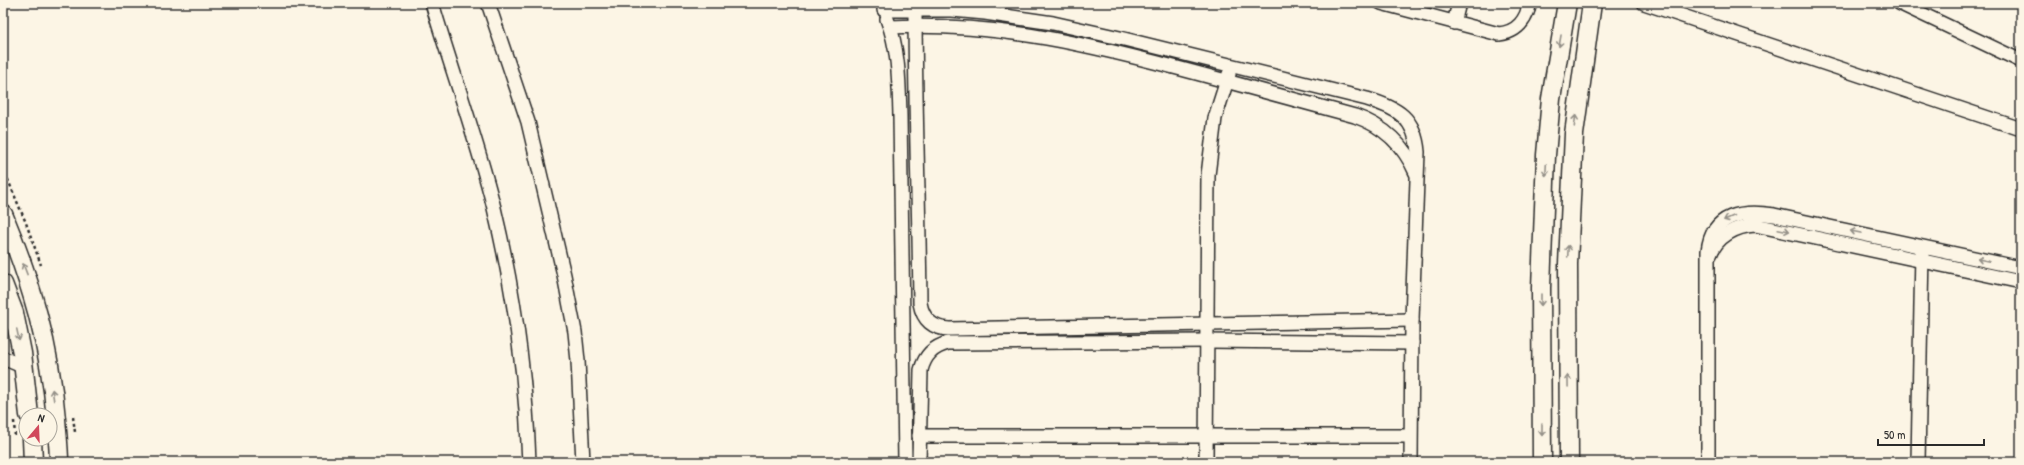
<svg xmlns="http://www.w3.org/2000/svg" width="2024" height="465" font-family="'Patrick Hand',sans-serif">
  <rect width="100%" height="100%" fill="#fcf5e5"/>
  <filter id="ink" filterUnits="userSpaceOnUse"><feTurbulence type="fractalNoise" baseFrequency=".025" numOctaves="2"/><feDisplacementMap in="SourceGraphic" scale="8" xChannelSelector="R" yChannelSelector="G"/><feConvolveMatrix kernelMatrix="1 2 1 2 8 2 1 2 1" color-interpolation-filters="sRGB"/></filter>
  <g filter="url(#ink)">
    <g fill="none" stroke-linecap="round" stroke-linejoin="round">
      <defs>
        <g id="street">
          <path d="M432 3C452 71 477 139 494 208 514 291 526 377 529 462"/>
          <polyline points="488,3 528,122 564,275 575,332 578,361 583,462"/>
          <path d="M915 3C915 103 919 203 920 303 923 320 933 329 950 329L1412 320"/>
          <path d="M1381 3 1499 34C1518 32 1526 20 1530 3"/>
          <polyline points="1644,3 2021,129"/>
          <polyline points="1899,3 2021,61"/>
          <path d="M884 10H952L985 13 1053 23 1120 38 1367 99C1398 108 1415 118 1418 152L1412 320 1411 462"/>
          <path d="M887 19C899 49 899 84 900 116L905 462"/>
          <polyline points="1454,23 1459,3"/>
          <path d="M890 27C999 22 1096 46 1200 74 1251 88 1303 102 1355 116 1384 126 1404 145 1416 173"/>
          <path d="M1710 255C1717 236 1736 226 1755 225L2021 282"/>
          <polyline points="3,324 14,313"/>
          <polyline points="3,358 24,367"/>
          <polyline points="919,436 1410,436"/>
          <path d="M919 462 921 370C925 355 933 347 948 343L1208 341 1412 343"/>
          <polyline points="1206,462 1208,175 1215,118 1229,74"/>
          <path d="M1708 462V251C1712 214 1742 210 1774 215L2021 268"/>
          <polyline points="1918,462 1922,252"/>
        </g>
        <g id="secondary">
          <path d="M3 214C31 281 50 346 56 419 57 433 59 448 59 462"/>
          <polyline points="3,284 14,313 22,353 29,415"/>
          <polyline points="32,439 33,462"/>
          <polyline points="1542,462 1541,288 1546,155 1551,99 1567,3"/>
          <polyline points="1569,462 1568,264 1574,134 1592,3"/>
        </g>
      </defs>
      <use href="#street" stroke="#2b2b2b" stroke-width="16"/>
      <use href="#secondary" stroke="#2b2b2b" stroke-width="21"/>
      <g stroke="#2b2b2b" stroke-width="2.5" stroke-dasharray="3 3" stroke-linecap="butt">
        <polyline points="3,168 26,223 41,265"/>
        <polyline points="73,417 75,432"/>
        <polyline points="14,421 15,438"/>
      </g>
      <use href="#street" stroke="#fcf5e5" stroke-width="13"/>
      <use href="#secondary" stroke="#fcf5e5" stroke-width="18"/>
    </g>
    <defs><path id="oneway-shaft" d="M-6 0H5M1.5-3L5.5 0L1.5 3" fill="none" stroke-width="1.6" stroke-linecap="round" stroke-linejoin="round"/></defs>
    <g stroke="#949088">
      <use href="#oneway-shaft" transform="translate(1560 41) rotate(100)"/>
      <use href="#oneway-shaft" transform="translate(1575 121) rotate(-83)"/>
      <use href="#oneway-shaft" transform="translate(1546 170) rotate(93)"/>
      <use href="#oneway-shaft" transform="translate(1729 218) rotate(156)"/>
      <use href="#oneway-shaft" transform="translate(1784 230) rotate(12)"/>
      <use href="#oneway-shaft" transform="translate(1856 232) rotate(-168)"/>
      <use href="#oneway-shaft" transform="translate(1568 251) rotate(-87)"/>
      <use href="#oneway-shaft" transform="translate(1983 260) rotate(-168)"/>
      <use href="#oneway-shaft" transform="translate(25 269) rotate(-111)"/>
      <use href="#oneway-shaft" transform="translate(1541 300) rotate(90)"/>
      <use href="#oneway-shaft" transform="translate(18 335) rotate(78)"/>
      <use href="#oneway-shaft" transform="translate(1568 381) rotate(-91)"/>
      <use href="#oneway-shaft" transform="translate(53 395) rotate(-98)"/>
      <use href="#oneway-shaft" transform="translate(1542 430) rotate(90)"/>
    </g>
  </g>
  <rect width="2024" height="465" fill="none" stroke="#fcf5e5" stroke-width="16"/>
  <rect x="8" y="8" width="2008" height="449" fill="none" stroke="#2b2b2b" stroke-width="1.5" filter="url(#ink)"/>
  <g transform="translate(38 427) rotate(19)"><circle r="19" fill="#fcf5e5" stroke="#a8a49b"/>
  <path d="M0-3L7 15L0 10L-7 15Z" fill="#d1495b"/>
  <text y="-6" font-size="11" font-weight="bold" text-anchor="middle" fill="#2b2b2b">N</text>
  </g>
  <path d="M1878 439v6h106v-6" fill="none" stroke="#2b2b2b" stroke-width="2"/>
  <text x="1884" y="439" font-size="12" fill="#2b2b2b" stroke="#fcf5e5" stroke-width="3" paint-order="stroke">50 m</text>
</svg>
